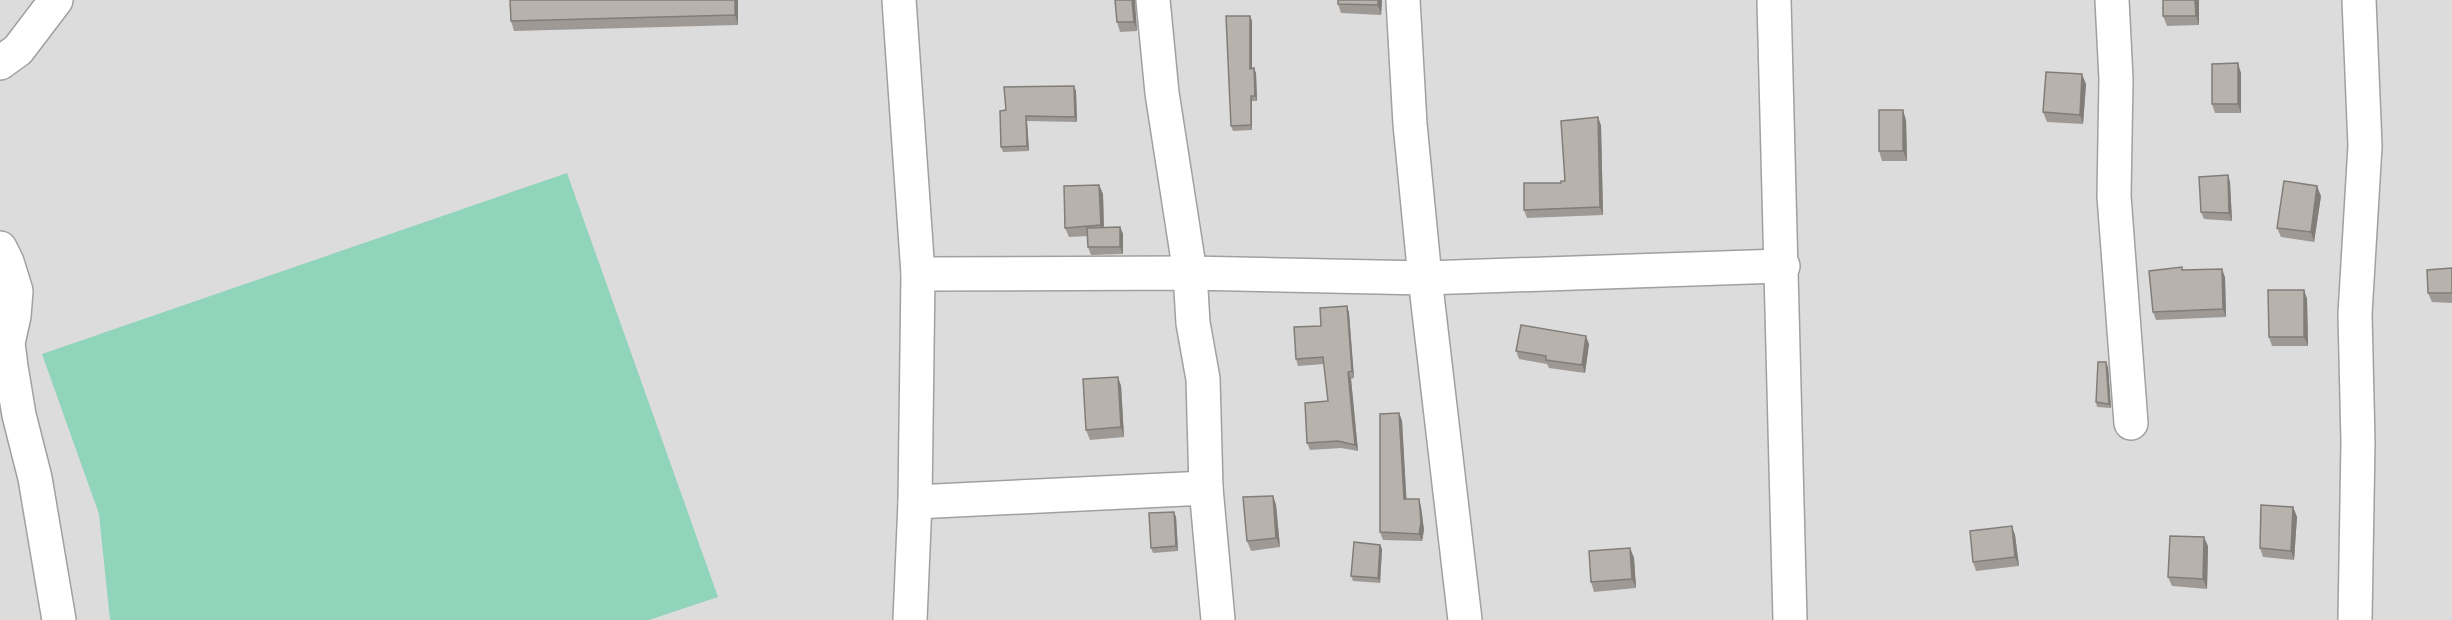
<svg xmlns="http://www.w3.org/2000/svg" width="2452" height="620" font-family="Karla,sans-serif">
  <rect width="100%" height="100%" fill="#efece7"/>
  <rect fill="#dddcdc" x="0" y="0" width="2452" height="620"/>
  <polygon fill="#8fd4bb" points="567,173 718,597 649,620 110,620 99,514 42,354"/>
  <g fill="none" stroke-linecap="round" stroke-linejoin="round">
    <defs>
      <g id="minor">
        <polyline points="899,0 918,274 915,502 910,620"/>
        <polyline points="1153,0 1162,93 1190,273 1193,323 1203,379 1206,488 1218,620"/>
        <polyline points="1403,0 1410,124 1425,278 1465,620"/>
        <polyline points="1774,0 1790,620"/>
        <polyline points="2112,0 2116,79 2114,196 2131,423"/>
        <polyline points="0,63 18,50 56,0"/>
        <polyline points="0,248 7,262 16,291 14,316 8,343 11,367 19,415 35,478 59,620"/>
        <polyline points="918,274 1190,273 1425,278 1783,266"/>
        <polyline points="915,502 1206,488"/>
        <polyline points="2355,620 2358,442 2355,314 2365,146 2359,0"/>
      </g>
    </defs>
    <use href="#minor" stroke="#a0a0a0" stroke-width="36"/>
    <use href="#minor" stroke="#fff" stroke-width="33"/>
  </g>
  <g fill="#9e9995">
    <polygon points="738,0 738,25 514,31 511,21"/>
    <polygon points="1338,0 1382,0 1381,15 1341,13 1338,4"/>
    <polygon points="2163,0 2199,0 2199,25 2167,26 2163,16"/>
    <polygon points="1134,1 1137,31 1120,32 1117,22"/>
    <polygon points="1250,16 1252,21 1252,68 1256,73 1257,101 1252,101 1252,130 1233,131 1231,126"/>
    <polygon points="2241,73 2241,113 2215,113 2212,104"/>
    <polygon points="2086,84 2083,124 2047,122 2043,112"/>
    <polygon points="1076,91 1077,122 1027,121 1029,151 1003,152 1001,147 1006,110"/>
    <polygon points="1906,120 1907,161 1882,161 1879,151"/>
    <polygon points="1601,125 1603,215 1527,218 1524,210 1561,183 1565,181"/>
    <polygon points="2228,175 2230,182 2232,221 2204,219 2201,212"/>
    <polygon points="1099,185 1103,194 1104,227 1120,227 1123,234 1123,254 1091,255 1088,247 1088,236 1069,237 1065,228"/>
    <polygon points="2321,196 2314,242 2281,237 2277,228"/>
    <polygon points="2182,267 2183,270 2225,277 2226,317 2156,320 2153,312"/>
    <polygon points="2452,268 2452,303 2432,302 2428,293"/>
    <polygon points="2304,290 2307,299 2308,346 2272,346 2269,337"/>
    <polygon points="1347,306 1349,313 1354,378 1351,379 1358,451 1341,448 1310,450 1307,443 1328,401 1324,364 1298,366 1296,359 1321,326"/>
    <polygon points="1589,344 1585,373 1549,368 1547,364 1519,359 1516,351"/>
    <polygon points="2108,367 2111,408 2097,407 2096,402"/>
    <polygon points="1118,377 1121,386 1124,437 1090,440 1086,430"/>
    <polygon points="1399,413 1402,421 1406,499 1419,499 1421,507 1424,530 1422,541 1383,540 1380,532"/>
    <polygon points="1273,496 1276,505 1280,547 1251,551 1247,541"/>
    <polygon points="2293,507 2297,517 2294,560 2263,557 2260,548"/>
    <polygon points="1176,517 1178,551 1153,553 1151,548"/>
    <polygon points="2015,535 2019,566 1976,571 1973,562"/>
    <polygon points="1380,545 1382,549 1380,583 1353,581 1351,576"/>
    <polygon points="2208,546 2207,589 2172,586 2168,577"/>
    <polygon points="1630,548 1634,558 1636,588 1594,592 1591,582"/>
  </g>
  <g fill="#817d79">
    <polygon points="735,0 738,0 738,25 735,15"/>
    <polygon points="1132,0 1135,0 1137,31 1134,22"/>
    <polygon points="1378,0 1382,0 1381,15 1378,5"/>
    <polygon points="2195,0 2199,0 2199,25 2196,16"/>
    <polygon points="1250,16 1252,21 1252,73 1250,69"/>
    <polygon points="2238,63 2241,73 2241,113 2238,104"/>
    <polygon points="1254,68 1256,73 1257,101 1255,96"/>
    <polygon points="2082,74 2086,84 2083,124 2080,115"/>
    <polygon points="1074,86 1076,91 1077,122 1075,117"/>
    <polygon points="1251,96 1252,101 1252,130 1251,125"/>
    <polygon points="1903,110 1906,120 1907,161 1903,151"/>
    <polygon points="1026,116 1027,121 1029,151 1027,146"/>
    <polygon points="1598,117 1601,125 1603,215 1600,207"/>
    <polygon points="2228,175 2230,182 2232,221 2229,213"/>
    <polygon points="1099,185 1103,194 1104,235 1101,225"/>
    <polygon points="2317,186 2321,196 2314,242 2311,232"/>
    <polygon points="1120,227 1123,234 1123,254 1120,247"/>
    <polygon points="2222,269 2225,277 2226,317 2223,309"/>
    <polygon points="2304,290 2307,299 2308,346 2304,337"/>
    <polygon points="1347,306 1349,313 1354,378 1352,371"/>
    <polygon points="1586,336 1589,344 1585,373 1582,365"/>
    <polygon points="2106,362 2108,367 2111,408 2109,404"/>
    <polygon points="1348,372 1351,379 1358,451 1355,445"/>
    <polygon points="1118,377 1121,386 1124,437 1121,427"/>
    <polygon points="1399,413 1402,421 1407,507 1404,499"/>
    <polygon points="1273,496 1276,505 1280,547 1276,538"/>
    <polygon points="1419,499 1421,507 1424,530 1422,541 1419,534"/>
    <polygon points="2293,507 2297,517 2294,560 2291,551"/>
    <polygon points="1174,512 1176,517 1178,551 1176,546"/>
    <polygon points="2012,526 2015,535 2019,566 2015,557"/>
    <polygon points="2204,537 2208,546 2207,589 2203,579"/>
    <polygon points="1380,545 1382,549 1380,583 1378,578"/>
    <polygon points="1630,548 1634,558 1636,588 1632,579"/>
  </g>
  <g fill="#b8b2ad" stroke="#817d79" stroke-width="1.5">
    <polygon points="510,0 735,0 735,15 511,21"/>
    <polygon points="1115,0 1132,0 1134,22 1117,22"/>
    <polygon points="1338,0 1378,0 1378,5 1338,4"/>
    <polygon points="2163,0 2195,0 2196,16 2163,16"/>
    <polygon points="1226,16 1250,16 1250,69 1254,68 1255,96 1251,96 1251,125 1231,126"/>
    <polygon points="2238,63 2238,104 2212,104 2212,64"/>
    <polygon points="2046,72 2082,74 2080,115 2043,112"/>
    <polygon points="1074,86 1075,117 1026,116 1027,146 1001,147 1000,111 1006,110 1004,87"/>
    <rect x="1879" y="110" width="24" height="41"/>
    <polygon points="1598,117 1600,207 1524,210 1524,183 1561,183 1561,181 1565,181 1561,121"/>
    <polygon points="2228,175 2229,213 2201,212 2199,177"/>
    <polygon points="2284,181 2317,186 2311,232 2277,228"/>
    <polygon points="1099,185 1101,225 1065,228 1064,186"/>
    <polygon points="1120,227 1120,247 1088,247 1087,228"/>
    <polygon points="2182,267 2182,270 2222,269 2223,309 2153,312 2149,271"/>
    <polygon points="2452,268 2452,293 2428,293 2427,270"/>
    <polygon points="2268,290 2304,290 2304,337 2269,337"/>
    <polygon points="1347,306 1352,371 1348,372 1355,445 1338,441 1307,443 1305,403 1328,401 1323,357 1296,359 1294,327 1321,326 1320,308"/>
    <polygon points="1521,325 1586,336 1582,365 1546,360 1546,356 1516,351"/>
    <polygon points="2098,362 2106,362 2109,404 2096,402"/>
    <polygon points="1118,377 1121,427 1086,430 1083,379"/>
    <polygon points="1399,413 1404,499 1419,499 1421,522 1419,534 1380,532 1380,414"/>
    <polygon points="1273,496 1276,538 1247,541 1243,497"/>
    <polygon points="2261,505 2293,507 2291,551 2260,548"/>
    <polygon points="1174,512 1176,546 1151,548 1149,513"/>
    <polygon points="2012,526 2015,557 1973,562 1970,531"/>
    <polygon points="2170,536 2204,537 2203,579 2168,577"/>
    <polygon points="1354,542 1380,545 1378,578 1351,576"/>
    <polygon points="1630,548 1632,579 1591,582 1589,551"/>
  </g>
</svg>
